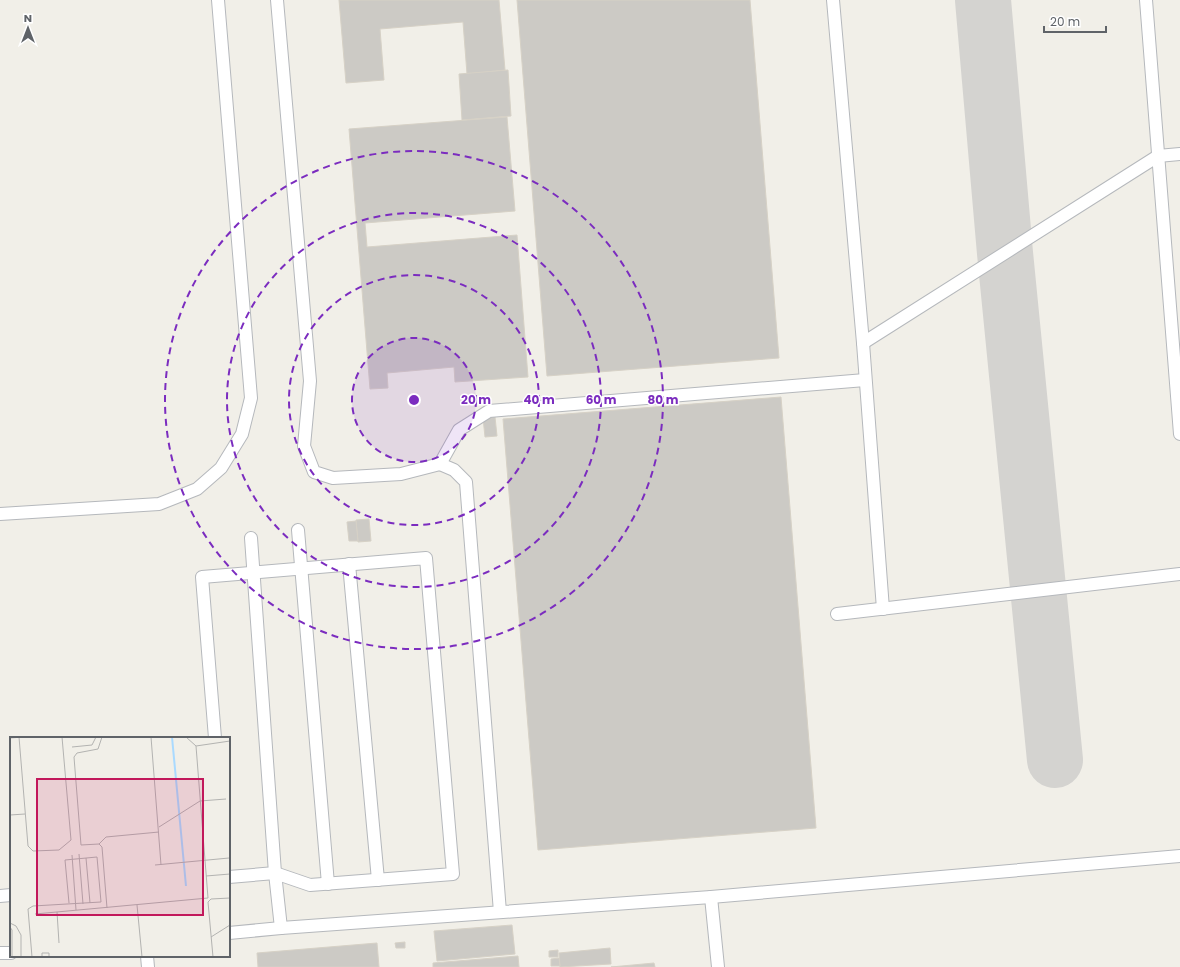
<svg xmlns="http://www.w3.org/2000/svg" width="1180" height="967" font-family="Poppins,sans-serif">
  <rect width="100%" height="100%" fill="#f1efe8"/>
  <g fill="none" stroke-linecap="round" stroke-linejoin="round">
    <polyline stroke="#d4d3d0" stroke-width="56" points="983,0 1005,253 1055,760"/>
  </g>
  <g fill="#cccac5" stroke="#d6d1c6">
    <polygon points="339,0 499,0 505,70 467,74 463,22 380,29 384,80 346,83"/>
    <polygon points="517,0 750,0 779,358 547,376"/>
    <polygon points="508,70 511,116 462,120 459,74"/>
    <polygon points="507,117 515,211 365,223 367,247 517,235 528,377 455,382 454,367 387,373 388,388 370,389 349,129"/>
    <polygon points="781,397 816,828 538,850 503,419"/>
    <polygon points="495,417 497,436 485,437 483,418"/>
    <polygon points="369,519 371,541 358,542 356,520"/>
    <polygon points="356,521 358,541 349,541 347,522"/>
    <polygon points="512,925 515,954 437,961 434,931"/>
    <polygon points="405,942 405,948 396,948 395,943"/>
    <polygon points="377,943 379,967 258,967 257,953"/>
    <polygon points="610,948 611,964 560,967 559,953"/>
    <polygon points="558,950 558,957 549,957 549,951"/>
    <polygon points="518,956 519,967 433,967 433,963"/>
    <polygon points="559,958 560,966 551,966 551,959"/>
    <polygon points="654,963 655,967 611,967"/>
  </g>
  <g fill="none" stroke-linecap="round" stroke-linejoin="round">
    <defs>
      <g id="service">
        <polyline points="277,0 310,381 304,446 314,472 333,478 401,474 440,464 459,430 489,411 865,380"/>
        <polyline points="833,0 863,343 883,609"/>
        <polyline points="1146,0 1180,434"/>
        <polyline points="863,343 1158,156 1180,154"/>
        <polyline points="440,464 454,470 466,482 500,912"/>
        <polyline points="0,514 159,504 197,489 221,468 242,434 251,398 218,0"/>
        <polyline points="298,530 328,884"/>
        <polyline points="251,538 275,873 281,928"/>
        <polyline points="349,564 378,880"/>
        <polyline points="837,614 1180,574"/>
        <polyline points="215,738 202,577 426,558 453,874 310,885 275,873 229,877"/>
        <polyline points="0,896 11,895"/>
        <polyline points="711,897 718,967"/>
        <polyline points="229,933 281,928 711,897 1180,856"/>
        <polyline points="0,953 11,953"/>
        <polyline points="147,956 148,967"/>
      </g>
    </defs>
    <use href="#service" stroke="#b5b8bc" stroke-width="14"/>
    <use href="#service" stroke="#fff" stroke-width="12"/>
  </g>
  <circle cx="414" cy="400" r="62" fill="#7b2cbf" fill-opacity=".12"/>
  <g fill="none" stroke="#7b2cbf" stroke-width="2" stroke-dasharray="7 5">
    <circle cx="414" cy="400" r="62"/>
    <circle cx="414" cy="400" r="125"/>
    <circle cx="414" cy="400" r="187"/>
    <circle cx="414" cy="400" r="249"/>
  </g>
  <g transform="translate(10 737)">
    <rect width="220" height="220" fill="#f1efe8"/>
    <path fill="none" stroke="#aadaff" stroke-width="2" d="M162 0 176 149"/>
    <path fill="none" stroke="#b3b3b1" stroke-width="1" d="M9 0 18 109 23 114 49 113 61 103 52 0M92 0 88 12 67 16 64 20 71 108 89 107 96 100 149 95M141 0 151 128M176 0 186 9 220 4M0 1 13 0M62 10 82 8 86 0M0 78 15 77M149 90 190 64 216 62M89 107 92 110 97 171M69 117 73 167M62 118 66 173M76 121 80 166M145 128 219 121M196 139 220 137M127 168 132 220M47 175 49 206M25 177 198 161 186 9M0 186 6 189 11 198V220M0 190 2 193V220M201 200 220 188M22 220 18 172 23 169 91 165 87 120 55 123 59 166M32 220V216H39V220M203 220 198 165 201 162 220 161"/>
    <path fill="#c2185b" fill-opacity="0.15" stroke="#c2185b" stroke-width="2" d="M27 42H193V178H27Z"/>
    <rect width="220" height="220" fill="none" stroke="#5f6368" stroke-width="2"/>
  </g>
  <circle cx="414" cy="400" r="6" fill="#7b2cbf" stroke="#fff" stroke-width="2"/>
  <g font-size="12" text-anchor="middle" font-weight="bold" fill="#7b2cbf" stroke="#fff" stroke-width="3" stroke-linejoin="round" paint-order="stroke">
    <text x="476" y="404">20 m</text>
    <text x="539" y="404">40 m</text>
    <text x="601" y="404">60 m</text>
    <text x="663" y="404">80 m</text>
  </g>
  <g transform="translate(28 28)" stroke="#ffffff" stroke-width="3" paint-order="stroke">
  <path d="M0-3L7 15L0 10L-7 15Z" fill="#5f6368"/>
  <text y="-6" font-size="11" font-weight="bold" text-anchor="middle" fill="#5f6368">N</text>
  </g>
  <path d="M1044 26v6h62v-6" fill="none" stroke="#5f6368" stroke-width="2"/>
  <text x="1050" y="26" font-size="12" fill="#5f6368" stroke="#ffffff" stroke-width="3" paint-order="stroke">20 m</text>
</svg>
